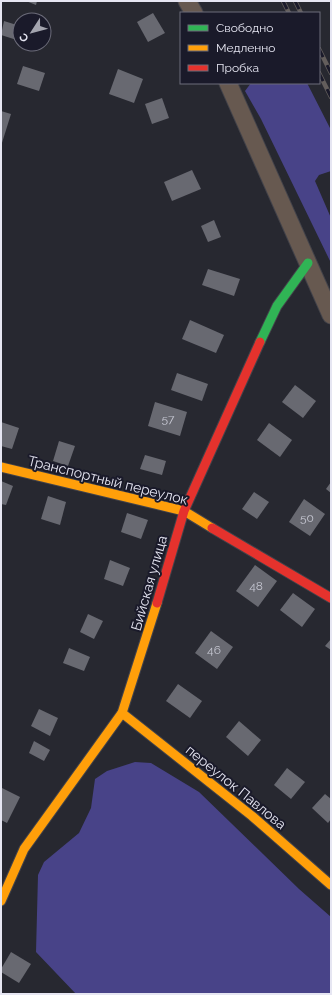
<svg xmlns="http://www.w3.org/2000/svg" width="332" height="995" font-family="Raleway,sans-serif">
  <rect width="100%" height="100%" fill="#272830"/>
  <g fill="#484388">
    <polygon points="251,83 307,83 331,130 331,171 319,175 315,181 331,218 331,263 261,119 245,91"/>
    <polygon points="135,762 151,763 199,792 299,889 331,917 331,994 76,994 36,952 38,875 44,862 79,833 91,808 95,779 107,771"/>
  </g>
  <g fill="#686971">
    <polygon points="26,1 37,1 36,5"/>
    <polygon points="153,13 165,33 148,42 137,22"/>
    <polygon points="4,21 20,26 20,41 1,35"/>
    <polygon points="23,66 45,73 39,91 17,84"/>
    <polygon points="118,69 143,79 134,103 109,94"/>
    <polygon points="162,98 169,118 152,124 145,104"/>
    <polygon points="1,111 11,114 1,146"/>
    <polygon points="192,170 201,189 172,201 164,182"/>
    <polygon points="214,220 221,237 208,242 201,226"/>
    <polygon points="208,269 240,279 234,296 202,285"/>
    <polygon points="190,320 224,335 216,353 182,339"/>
    <polygon points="177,373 208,384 202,401 171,390"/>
    <polygon points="295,385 316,401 303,418 282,402"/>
    <polygon points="155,402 187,412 180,436 148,426"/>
    <polygon points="1,422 19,428 12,449 1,446"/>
    <polygon points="269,423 292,440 280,457 257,440"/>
    <polygon points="59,441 75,446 68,466 53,461"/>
    <polygon points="145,455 166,461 162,475 140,469"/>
    <polygon points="1,481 13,486 6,505 1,504"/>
    <polygon points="331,482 331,493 326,489"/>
    <polygon points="254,492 269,502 257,519 242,509"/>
    <polygon points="48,496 66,502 60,525 41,519"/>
    <polygon points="304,499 325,514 310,536 289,522"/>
    <polygon points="127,513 148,520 141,539 121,532"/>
    <polygon points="110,560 130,568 123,586 104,579"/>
    <polygon points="255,565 277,581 258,607 236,591"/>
    <polygon points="293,593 315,609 302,627 280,610"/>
    <polygon points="88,614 103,621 94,639 80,632"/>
    <polygon points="211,631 233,647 217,669 195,653"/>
    <polygon points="331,639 331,650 325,646"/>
    <polygon points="69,648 90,657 84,671 63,663"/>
    <polygon points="178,684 202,701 190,718 166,701"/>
    <polygon points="39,709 58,718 50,736 31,726"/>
    <polygon points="239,721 261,740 248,756 226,737"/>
    <polygon points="34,741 50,750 44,761 29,753"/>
    <polygon points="287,768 305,782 291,799 274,785"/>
    <polygon points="2,788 20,797 7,823 1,820"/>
    <polygon points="325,794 331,799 331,819 328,823 312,808"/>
    <polygon points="11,952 31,964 19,983 1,972 1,969"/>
  </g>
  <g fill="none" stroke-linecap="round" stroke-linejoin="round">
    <defs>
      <g id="street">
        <polyline points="187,1 194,13"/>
        <polyline points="228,83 331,315"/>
      </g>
      <polyline id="fast" points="260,342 277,306 308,263"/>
      <g id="slow">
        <polyline points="1,467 184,511 212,528"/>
        <polyline points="122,713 252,816 331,885"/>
        <polyline points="1,901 24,849 122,713 157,603"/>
      </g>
      <g id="jam">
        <polyline points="212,528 331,598"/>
        <polyline points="157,603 184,511 260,342"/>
      </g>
    </defs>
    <use href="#street" stroke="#43434a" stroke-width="19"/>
    <use href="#fast" stroke="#43434a" stroke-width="11"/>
    <use href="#slow" stroke="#43434a" stroke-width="11"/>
    <use href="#jam" stroke="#43434a" stroke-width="11"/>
    <use href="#street" stroke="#675950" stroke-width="17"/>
    <use href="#fast" stroke="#30b455" stroke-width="9"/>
    <use href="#slow" stroke="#ff9f0a" stroke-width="9"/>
    <use href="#jam" stroke="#e5322d" stroke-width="9"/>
    <defs>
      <g id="rail">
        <polyline points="283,1 289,13"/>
        <polyline points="295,1 301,13"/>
        <polyline points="319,49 331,73"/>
        <polyline points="319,73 331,97"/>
      </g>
    </defs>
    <use href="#rail" stroke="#635e5c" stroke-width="4.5"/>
    <use href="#rail" stroke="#1a1a2a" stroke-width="3" stroke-dasharray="9" stroke-linecap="butt"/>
  </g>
  <g text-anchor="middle" stroke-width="4" stroke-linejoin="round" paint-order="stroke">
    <g font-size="12" fill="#c6c7d2">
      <text x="168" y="423">57</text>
      <text x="307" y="522">50</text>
      <text x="256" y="590">48</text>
      <text x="214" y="654">46</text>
    </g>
    <g font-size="14" fill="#e6e6f2" stroke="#1a1a2a">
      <text transform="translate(108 480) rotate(14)" y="5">Транспортный переулок</text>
      <text transform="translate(149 583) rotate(-74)" y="5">Бийская улица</text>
      <text transform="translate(236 787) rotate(39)" y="5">переулок Павлова</text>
    </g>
  </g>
  <rect width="332" height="995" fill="none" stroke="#e6e6f2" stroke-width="4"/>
  <rect x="180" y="12" width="140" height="72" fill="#1a1a2a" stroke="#6c6c7a"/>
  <rect x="188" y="25" width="20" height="6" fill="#30b455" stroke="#6c6c7a"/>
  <text x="216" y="32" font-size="12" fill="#e6e6f2">Свободно</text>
  <rect x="188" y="45" width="20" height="6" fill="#ff9f0a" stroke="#6c6c7a"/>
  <text x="216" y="52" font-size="12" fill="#e6e6f2">Медленно</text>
  <rect x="188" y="65" width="20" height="6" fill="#e5322d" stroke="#6c6c7a"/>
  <text x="216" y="72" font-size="12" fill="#e6e6f2">Пробка</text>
  <g transform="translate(32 32) rotate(234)"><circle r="19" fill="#1a1a2a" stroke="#6c6c7a"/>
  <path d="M0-3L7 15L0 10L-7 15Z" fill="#a3a4ae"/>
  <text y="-6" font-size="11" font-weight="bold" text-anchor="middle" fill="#e6e6f2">С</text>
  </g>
</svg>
